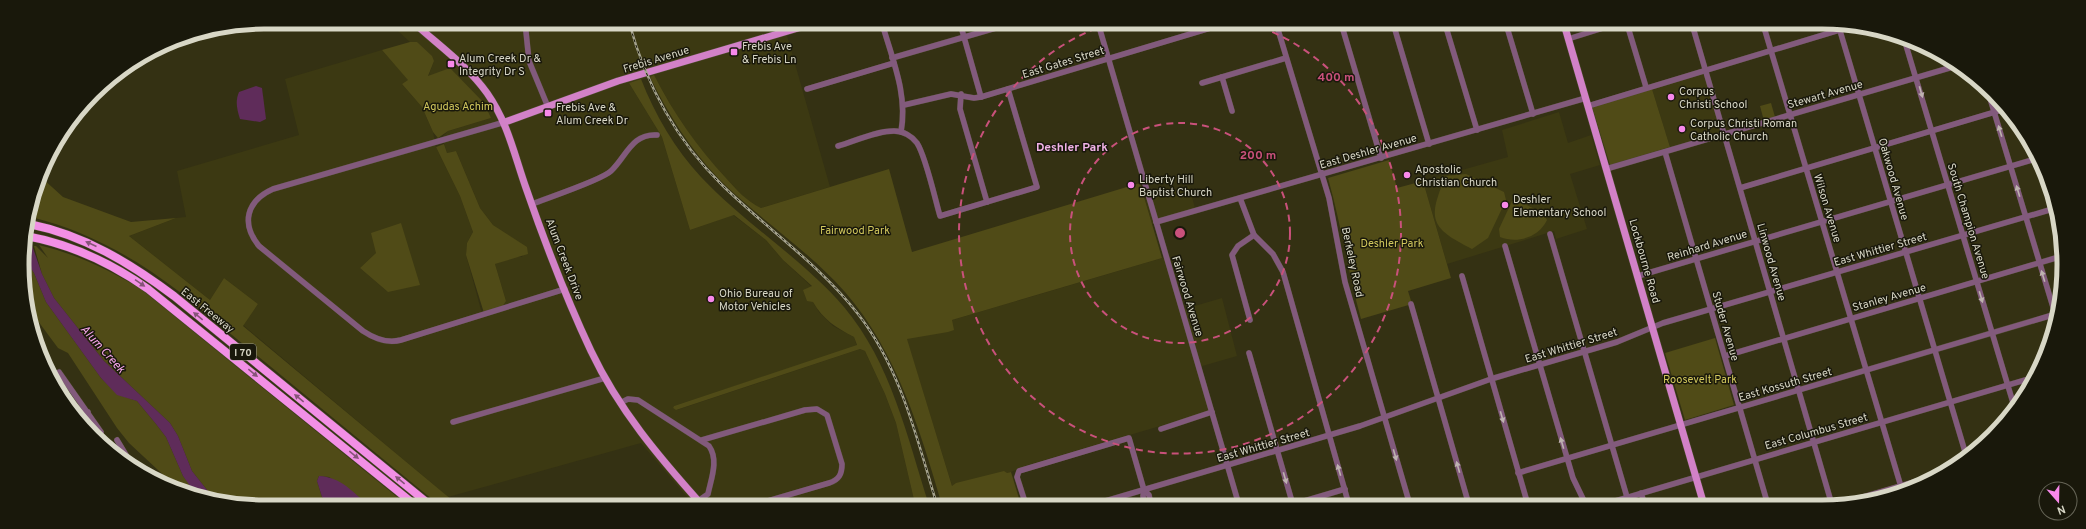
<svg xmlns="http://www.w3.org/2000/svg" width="2086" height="529" font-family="Overpass,sans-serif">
  <rect width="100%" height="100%" fill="#343113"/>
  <g fill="#3c3912" fill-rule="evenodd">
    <path d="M388 22 815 23 786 32 830 187 761 208 749 203 701 151 682 125 654 76 629 83 662 137 690 230 733 215 766 240 783 260 812 287 813 302 819 312 833 326 854 337 857 346 674 406 673 408 677 410 860 349 865 351 885 394 896 423 915 504 694 505 641 443 448 497 243 325 258 304 224 278 210 300 129 236 176 218 186 217 177 171 299 135 285 79 382 50 409 80 402 84 422 107 433 132 436 147 460 196 473 232 467 243 466 255 481 310 484 313 506 301 495 264 513 257H522L527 248 493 225 480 208 456 151 447 153 442 137 448 131 491 118 428 77 434 61 417 42H410ZM376 253 388 292 360 268Z"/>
    <polygon points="1705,70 1724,135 1671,150 1652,89"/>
    <polygon points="1559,112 1568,143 1591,135 1600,165 1570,174 1587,229 1556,239 1554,231 1447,264 1423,181 1508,157 1502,130"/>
    <polygon points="1189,186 1196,212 1152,224 1145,199"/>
    <polygon points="1162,258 1167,259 1181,310 1222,298 1237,356 1199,367 1211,411 1028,465 1011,472 953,489 905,334"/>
  </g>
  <g fill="#504b17">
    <polygon points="410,42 417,42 432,56 434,61 428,76 450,68 484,103 491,118 448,131 438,138 433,132 422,107 402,84 408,80 382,50"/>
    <path d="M654 75C674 114 697 147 726 178 737 190 746 201 761 208L889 169 912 252 1140 183 1162 258 952 320 954 330 948 332 907 339 952 486 956 483 1004 471 1007 473 1011 472 1021 505H942C920 430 897 352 845 292 808 250 759 219 719 179 690 149 668 114 650 77Z"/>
    <path d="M641 79C655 115 675 149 701 177 745 224 802 258 844 307 891 363 907 436 929 505H911L915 504 896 423 885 394 865 351 860 349 676 410 673 408 674 406 857 345 854 337C837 328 823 320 813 302L807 301 803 290 812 286 783 260 766 240 734 215 690 230 662 137 629 83Z"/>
    <polygon points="1652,89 1670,147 1610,165 1592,107"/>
    <polygon points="1771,103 1775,117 1764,121 1760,106"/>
    <polygon points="444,144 447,153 456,151 480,208 493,225 527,247 528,254 495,264 506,301 502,307 484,313 466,255 467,243 473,232 460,196 436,147"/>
    <path d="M1389 160 1397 188 1423 181 1451 278 1408 291 1412 304 1361 319C1348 272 1341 224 1328 178Z"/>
    <path d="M1466 174 1504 192 1506 200 1488 238 1472 249C1430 228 1427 219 1446 176Z"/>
    <path d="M42 178 63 197 131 222 176 218 129 236 210 300 224 278 258 304 243 326 458 505H439L181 293C135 258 88 231 31 217Z"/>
    <path d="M1516 200 1543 213 1547 220C1539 237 1518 244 1500 237L1499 229 1512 201Z"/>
    <polygon points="401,223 420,285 388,292 360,268 376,253 371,233"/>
    <path d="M39 245C76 254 108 269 141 289L407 505H368L329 477 319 476 317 481 322 497 329 505H233L223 502 207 490 192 471 178 436 170 423 104 361 54 298 42 274 34 246H36L48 258Z"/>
    <polygon points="23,256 34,273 46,302 101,378 117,394 137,401 156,424 166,437 183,476 196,492 173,484 129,443 117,428 68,353 58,348 32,313 28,307"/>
    <polygon points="1715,338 1734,405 1685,420 1665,353"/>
  </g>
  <g fill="#5f2c5a">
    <path d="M256 86 262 88 266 119 260 122 240 119C237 110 235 101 239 92Z"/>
    <polygon points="27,231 42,274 54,298 104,361 170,423 178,436 192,471 207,490 223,502 193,490 183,476 166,437 156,424 137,401 117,395 101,378 46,302 34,273 23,256 23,248"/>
    <path d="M319 476C341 477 353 492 368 505H329L322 497 317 481Z"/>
  </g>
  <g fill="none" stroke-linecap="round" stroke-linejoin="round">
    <defs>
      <g id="minor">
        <polyline points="525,22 529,61 548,107"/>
        <path d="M882 23C892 59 908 94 901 132"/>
        <polyline points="960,23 981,97"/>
        <polyline points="1098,23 1239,505"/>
        <polyline points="1276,23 1329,198 1345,282 1410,505"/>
        <polyline points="1341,23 1381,158"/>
        <polyline points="1393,23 1429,144"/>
        <polyline points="1445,24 1477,130"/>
        <polyline points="1506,24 1533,114"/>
        <polyline points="1627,24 1646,87"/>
        <polyline points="1692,24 1832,505"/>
        <polyline points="1763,24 1902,490"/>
        <polyline points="1838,24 1966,455"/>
        <polyline points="1568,39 1616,24"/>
        <polyline points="1905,42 2014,406"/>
        <polyline points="892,58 1006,25"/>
        <polyline points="1222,77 1232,111"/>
        <polyline points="1202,83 1286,58"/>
        <polyline points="807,89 894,63"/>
        <polyline points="961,94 960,109 987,202"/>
        <polyline points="1989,95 2056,317"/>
        <polyline points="904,105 951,94 974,98 981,97 1227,23"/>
        <polyline points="1588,106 1856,25"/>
        <path d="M505 122 273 189C246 201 241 224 259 246L363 331C375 339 387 344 401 340L565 289"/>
        <path d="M838 146C855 141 876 131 894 131 903 131 912 136 917 143 926 157 935 199 940 216L1037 187 1008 89"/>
        <polyline points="1665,152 1768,505"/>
        <polyline points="1606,169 1956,66"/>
        <polyline points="1740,188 2005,109"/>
        <polyline points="1240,198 1254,235 1273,254 1283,272 1349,505"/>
        <path d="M532 204C547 198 602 180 611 171 626 157 632 133 657 135"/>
        <polyline points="1156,222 1586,98"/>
        <polyline points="1550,234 1627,497"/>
        <polyline points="1505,246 1573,478 1586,505"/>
        <polyline points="1462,276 1528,505"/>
        <polyline points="1638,276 2035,159"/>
        <polyline points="1411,304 1469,505"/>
        <polyline points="1250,320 1232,255 1238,246 1254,235"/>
        <polyline points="1249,353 1293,505"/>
        <polyline points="1725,356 2059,257"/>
        <polyline points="54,375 59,372 101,432"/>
        <path d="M620 403 628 399 638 400 709 446C719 460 711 479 708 494L698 501"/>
        <polyline points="74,414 88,412"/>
        <polyline points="453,422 605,378"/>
        <polyline points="1161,429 1212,412"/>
        <polyline points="117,440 132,465"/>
        <path d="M702 440 805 410 817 409 827 415 842 464C842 474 839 480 829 483L754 505"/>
        <polyline points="1518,473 2056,314"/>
        <polyline points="1144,490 1149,495 1151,505"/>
        <polyline points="1641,493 1645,505"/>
        <polyline points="1026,505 1017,477 1019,471 1129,438 1144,490 1143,496 1145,505"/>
        <polyline points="1092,505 1360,426 1491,379 1617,342 1663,323 2056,208"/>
        <polyline points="1291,505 1345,489"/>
        <polyline points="1602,505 2035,377"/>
        <polyline points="1836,505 1938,475"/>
      </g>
      <g id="major">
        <path d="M413 22C438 45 467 65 487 93 508 123 514 154 526 188 545 243 566 298 591 351 619 410 659 457 702 505"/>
        <polyline points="1564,24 1704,505"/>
        <polyline points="505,122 618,81 815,23"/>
      </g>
      <g id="highway">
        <path d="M29 224C84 235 130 263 174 296L430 505"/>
        <path d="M26 236C71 244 111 263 148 289L415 505"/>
      </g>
    </defs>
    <use href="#minor" stroke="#4e4c30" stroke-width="6"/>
    <use href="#major" stroke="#4e4c30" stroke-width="8"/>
    <use href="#highway" stroke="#4e4c30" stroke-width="9"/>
    <use href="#minor" stroke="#825a7c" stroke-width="5.5"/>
    <use href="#major" stroke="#d281c7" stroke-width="7"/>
    <use href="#highway" stroke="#f28fe5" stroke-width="8"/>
    <defs>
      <path id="rail" d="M629 22C646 85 676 140 722 185 767 229 819 264 858 314 901 369 917 439 937 505"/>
    </defs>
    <use href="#rail" stroke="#a5a38e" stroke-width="2.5"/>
    <use href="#rail" stroke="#19180b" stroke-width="1" stroke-dasharray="3" stroke-linecap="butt"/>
  </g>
  <defs><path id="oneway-solid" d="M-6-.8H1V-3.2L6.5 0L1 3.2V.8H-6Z"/></defs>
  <g fill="#beb2b0">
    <use href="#oneway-solid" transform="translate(1921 92) rotate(74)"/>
    <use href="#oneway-solid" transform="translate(2000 131) rotate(-107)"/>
    <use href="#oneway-solid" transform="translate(2018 191) rotate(-107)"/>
    <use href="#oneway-solid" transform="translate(2043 276) rotate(-107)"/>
    <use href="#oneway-solid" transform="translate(1981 297) rotate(73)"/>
    <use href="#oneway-solid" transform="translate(1502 417) rotate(74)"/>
    <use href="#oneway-solid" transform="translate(1562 443) rotate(-106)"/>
    <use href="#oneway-solid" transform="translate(1395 455) rotate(74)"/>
    <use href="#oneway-solid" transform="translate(1458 467) rotate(-106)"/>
    <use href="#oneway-solid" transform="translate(1339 470) rotate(-106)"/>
    <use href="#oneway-solid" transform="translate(1285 478) rotate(74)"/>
  </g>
  <g fill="#865478">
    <use href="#oneway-solid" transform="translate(91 244) rotate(-156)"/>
    <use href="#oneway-solid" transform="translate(140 283) rotate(34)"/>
    <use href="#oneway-solid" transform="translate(198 316) rotate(-141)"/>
    <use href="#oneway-solid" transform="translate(253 373) rotate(39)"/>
    <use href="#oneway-solid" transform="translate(299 398) rotate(-141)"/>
    <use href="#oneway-solid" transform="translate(354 455) rotate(39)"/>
    <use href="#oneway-solid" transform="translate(400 480) rotate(-141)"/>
  </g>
  <g fill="none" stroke="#c9517b" stroke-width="2" stroke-dasharray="7 5">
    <circle cx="1180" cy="233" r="110"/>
    <path d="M1250 23A221 221 0 1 1 1110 23"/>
  </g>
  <g fill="#f888ea" stroke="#19180b" stroke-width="1.5">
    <rect x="730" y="48" width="8" height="8" rx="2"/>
    <rect x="447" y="60" width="8" height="8" rx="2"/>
    <circle cx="1671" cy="97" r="4"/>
    <rect x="544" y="109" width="8" height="8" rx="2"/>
    <circle cx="1682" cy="129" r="4"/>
    <circle cx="1407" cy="175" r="4"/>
    <circle cx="1131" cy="185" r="4"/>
    <circle cx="1505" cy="205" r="4"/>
    <circle cx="711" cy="299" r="4"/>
  </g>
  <g text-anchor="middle" stroke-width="3" stroke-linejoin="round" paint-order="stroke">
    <rect fill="#19180b" stroke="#9f9e8e" stroke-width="1" x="230" y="344" width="26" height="16" rx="3"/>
    <g font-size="10" font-weight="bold" fill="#d8d7c6">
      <text x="243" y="356">I 70</text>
    </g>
    <g font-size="11" fill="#d8d7c6" stroke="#19180b" text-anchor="start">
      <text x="742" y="50">Frebis Ave<tspan x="742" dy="13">&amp; Frebis Ln</tspan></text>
      <text x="459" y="62">Alum Creek Dr &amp;<tspan x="459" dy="13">Integrity Dr S</tspan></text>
      <text x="1679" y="95">Corpus<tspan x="1679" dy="13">Christi School</tspan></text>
      <text x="556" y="111">Frebis Ave &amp;<tspan x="556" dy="13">Alum Creek Dr</tspan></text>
      <text x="1690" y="127">Corpus Christi Roman<tspan x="1690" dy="13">Catholic Church</tspan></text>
      <text x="1415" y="173">Apostolic<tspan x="1415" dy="13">Christian Church</tspan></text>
      <text x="1139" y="183">Liberty Hill<tspan x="1139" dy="13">Baptist Church</tspan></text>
      <text x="1513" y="203">Deshler<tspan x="1513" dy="13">Elementary School</tspan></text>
      <text x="719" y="297">Ohio Bureau of<tspan x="719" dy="13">Motor Vehicles</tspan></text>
    </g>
    <g font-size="11" fill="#d8d7c6" stroke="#19180b">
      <text transform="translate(656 59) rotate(-17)" y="4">Frebis Avenue</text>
      <text transform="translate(1063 62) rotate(-17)" y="4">East Gates Street</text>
      <text transform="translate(1825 94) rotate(-16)" y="4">Stewart Avenue</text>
      <text transform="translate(1368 151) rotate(-16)" y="4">East Deshler Avenue</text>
      <text transform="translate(1894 179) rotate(74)" y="4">Oakwood Avenue</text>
      <text transform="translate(1828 208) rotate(73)" y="4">Wilson Avenue</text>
      <text transform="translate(1969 221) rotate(73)" y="4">South Champion Avenue</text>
      <text transform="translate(1707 245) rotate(-17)" y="4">Reinhard Avenue</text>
      <text transform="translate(1880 249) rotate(-16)" y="4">East Whittier Street</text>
      <text transform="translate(565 259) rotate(69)" y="4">Alum Creek Drive</text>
      <text transform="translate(1645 261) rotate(74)" y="4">Lockbourne Road</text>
      <text transform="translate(1353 262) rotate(78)" y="4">Berkeley Road</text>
      <text transform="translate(1772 262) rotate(74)" y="4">Linwood Avenue</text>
      <text transform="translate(1188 296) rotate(73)" y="4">Fairwood Avenue</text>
      <text transform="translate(1889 297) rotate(-16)" y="4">Stanley Avenue</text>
      <text transform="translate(208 310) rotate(39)" y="4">East Freeway</text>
      <text transform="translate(1726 326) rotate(74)" y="4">Studer Avenue</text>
      <text transform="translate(1571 345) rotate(-17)" y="4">East Whittier Street</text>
      <text transform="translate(1785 384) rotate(-16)" y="4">East Kossuth Street</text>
      <text transform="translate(1816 431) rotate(-16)" y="4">East Columbus Street</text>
      <text transform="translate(1263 445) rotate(-16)" y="4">East Whittier Street</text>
    </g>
    <g font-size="11" fill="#d2c85d" stroke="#19180b">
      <text x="458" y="110">Agudas Achim</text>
      <text x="855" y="234">Fairwood Park</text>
      <text x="1392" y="247">Deshler Park</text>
      <text x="1700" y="383">Roosevelt Park</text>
    </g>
    <g font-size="12" font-weight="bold" fill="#f1b2e7" stroke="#19180b">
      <text x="1072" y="151">Deshler Park</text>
    </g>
    <g font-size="12" font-style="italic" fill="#f8a7ec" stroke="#19180b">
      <text transform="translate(103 349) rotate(48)" y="4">Alum Creek</text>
    </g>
  </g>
  <path d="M0 0H2086V529H0ZM264 29H1822A235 235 0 0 1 2057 264V265A235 235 0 0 1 1822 500H264A235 235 0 0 1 29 265V264A235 235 0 0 1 264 29Z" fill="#19180b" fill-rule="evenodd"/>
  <path fill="none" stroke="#d8d7c6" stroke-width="5" d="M264 29H1822A235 235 0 0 1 2057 264V265A235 235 0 0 1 1822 500H264A235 235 0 0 1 29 265V264A235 235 0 0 1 264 29Z"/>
  <circle cx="1180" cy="233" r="6" fill="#c9517b" stroke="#19180b" stroke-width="2"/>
  <g font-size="12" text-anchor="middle" font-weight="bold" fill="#c9517b" stroke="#19180b" stroke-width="3" stroke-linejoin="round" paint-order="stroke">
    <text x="1336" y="81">400 m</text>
    <text x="1258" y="159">200 m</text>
  </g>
  <g transform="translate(2058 501) rotate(160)"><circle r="19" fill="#19180b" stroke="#656456"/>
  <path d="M0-3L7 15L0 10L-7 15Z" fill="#f888ea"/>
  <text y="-6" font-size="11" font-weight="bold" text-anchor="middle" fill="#d8d7c6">N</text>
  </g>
</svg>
